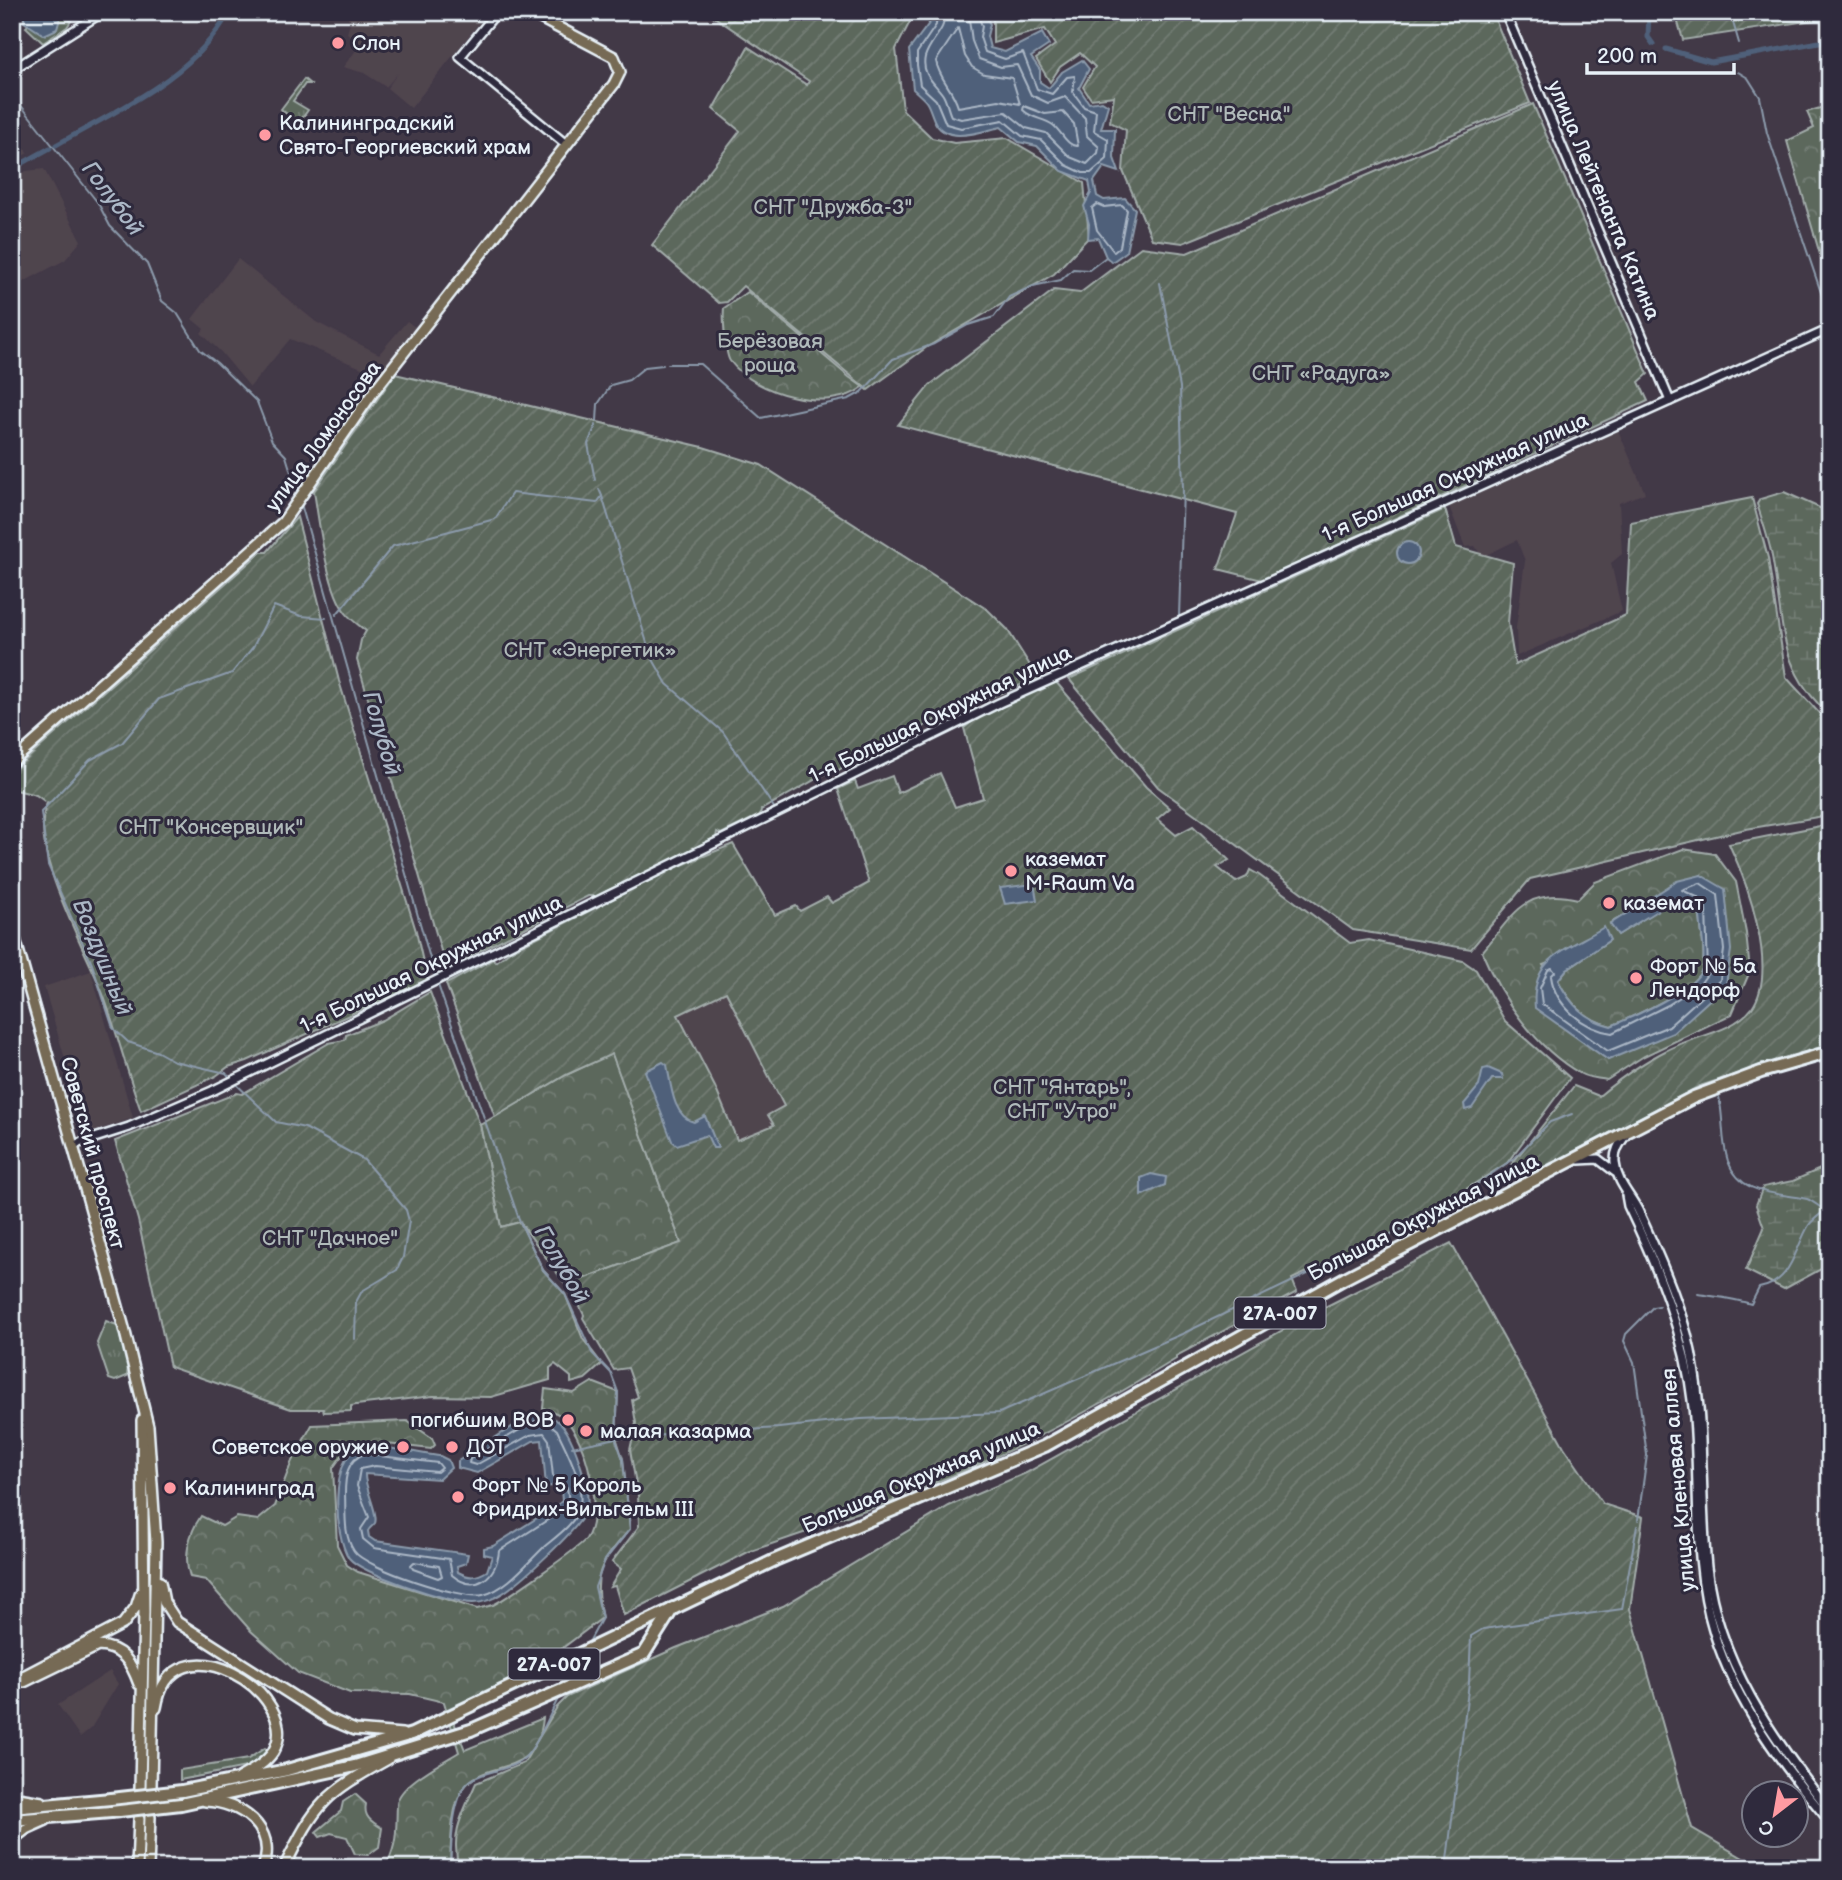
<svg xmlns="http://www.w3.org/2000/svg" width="1842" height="1880" font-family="'Balsamiq Sans',sans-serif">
  <defs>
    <pattern id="grass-tufts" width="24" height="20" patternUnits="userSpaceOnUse" patternTransform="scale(1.75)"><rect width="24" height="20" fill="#5b675c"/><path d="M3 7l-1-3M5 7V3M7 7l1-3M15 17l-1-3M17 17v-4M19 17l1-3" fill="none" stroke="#737d74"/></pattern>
    <pattern id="forest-crowns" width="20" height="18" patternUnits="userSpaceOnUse" patternTransform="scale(1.75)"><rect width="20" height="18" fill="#5b675c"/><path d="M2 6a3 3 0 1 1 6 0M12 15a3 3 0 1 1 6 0" fill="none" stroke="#737d74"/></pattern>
    <pattern id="wetland-marsh" width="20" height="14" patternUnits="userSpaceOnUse" patternTransform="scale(1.75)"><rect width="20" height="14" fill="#5b675c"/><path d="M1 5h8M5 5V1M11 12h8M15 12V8" fill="none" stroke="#737d74"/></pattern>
    <pattern id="garden-furrows" width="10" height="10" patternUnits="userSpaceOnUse" patternTransform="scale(1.75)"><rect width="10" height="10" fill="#5b675c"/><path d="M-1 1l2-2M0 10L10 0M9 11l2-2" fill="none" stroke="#737d74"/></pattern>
  </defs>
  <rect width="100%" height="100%" fill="#423947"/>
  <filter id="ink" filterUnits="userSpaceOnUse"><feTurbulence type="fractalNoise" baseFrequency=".0143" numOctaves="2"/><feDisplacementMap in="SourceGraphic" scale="14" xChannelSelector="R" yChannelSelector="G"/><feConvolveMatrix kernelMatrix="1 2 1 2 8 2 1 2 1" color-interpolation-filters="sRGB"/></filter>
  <g filter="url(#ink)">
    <g fill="#50444e">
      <polygon points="346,12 487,12 487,13 411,108 387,88 398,73 386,87 364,73 343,67 361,44 347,33 350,23"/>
      <polygon points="12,132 28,153 12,161"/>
      <polygon points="44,169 81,241 65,260 12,288 12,179 26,171"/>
      <polygon points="238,259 316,322 379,354 407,321 416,328 379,375 290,339 250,387 221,352 201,333 204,329 192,319"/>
      <polygon points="1618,430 1645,493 1619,503 1622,554 1611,563 1622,611 1517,656 1516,628 1525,561 1517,540 1482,557 1475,546 1465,547 1449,506"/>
      <polygon points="91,971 133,1118 87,1134 44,987"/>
      <polygon points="726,992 784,1107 774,1125 737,1140 715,1087 678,1015"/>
      <polygon points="110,1671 118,1684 91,1728 80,1737 58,1705"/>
    </g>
    <g fill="url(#grass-tufts)" stroke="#a2acaa" stroke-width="2">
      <polygon points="304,79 310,84 305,84 293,101 308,110 301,120 308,127 306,131 281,109"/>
      <polygon points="106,1321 117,1325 128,1366 127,1376 115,1381 109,1379 97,1343"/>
      <polygon points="265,1748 270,1752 251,1766 180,1780 180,1770 248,1759"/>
    </g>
    <g fill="url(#forest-crowns)" stroke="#a2acaa" stroke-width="2" fill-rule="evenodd">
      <polygon points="1830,105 1830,289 1787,141 1814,128 1807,112"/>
      <path d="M748 292 849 377 863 387C829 414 755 394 730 361 725 354 723 317 724 308Z"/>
      <path d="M1683 849 1715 854 1736 882 1746 933 1750 971 1732 1014 1644 1056 1607 1080C1599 1078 1588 1078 1581 1074 1536 1049 1501 998 1482 952 1513 916 1524 886 1578 899L1595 882ZM1701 875 1726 985 1608 1060 1543 965 1610 940 1567 969 1558 980C1570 1004 1585 1019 1611 1026 1630 1018 1697 989 1702 969 1706 957 1702 939 1701 926 1700 906 1695 903 1676 898L1618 935 1610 923Z"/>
      <polygon points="612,1053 681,1243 566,1285 520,1222 501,1227 480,1125 566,1075"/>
      <path d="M592 1382 618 1392 616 1437 623 1459 630 1529C600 1564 592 1572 602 1618L539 1666 450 1712 465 1750 543 1718C537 1781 485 1757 464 1788 450 1807 451 1845 450 1868H394L388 1862C398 1841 396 1826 397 1804 398 1785 443 1762 459 1752L444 1702 410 1694 350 1693 298 1673 251 1631 206 1580 190 1577C183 1557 189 1533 201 1516L222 1526 237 1517 258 1520 275 1506 292 1461 312 1425 407 1421 432 1438 435 1445 431 1449 360 1441 346 1450 333 1468 337 1545 347 1565 358 1572 477 1609 493 1605C506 1599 579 1548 586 1539 604 1512 587 1438 563 1417 558 1413 549 1410 543 1408L545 1389 574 1393Z"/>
      <path d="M355 1794 366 1804C363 1817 372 1822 382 1828L379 1847 368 1855 355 1854 347 1837 331 1833 320 1837 316 1832 341 1811 343 1802Z"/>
    </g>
    <g fill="url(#wetland-marsh)" stroke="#a2acaa" stroke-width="2">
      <path d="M1784 492 1822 509 1830 508V715C1778 670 1784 624 1773 562 1770 542 1763 523 1757 504L1760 499Z"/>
      <polygon points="1820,1169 1830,1172 1830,1260 1825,1267 1784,1289 1746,1270 1764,1228 1756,1205 1763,1187 1793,1181"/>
    </g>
    <polygon fill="#5b675c" stroke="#a2acaa" stroke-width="2" points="42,12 60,12 71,21 67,27 43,43 26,27"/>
    <g fill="url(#garden-furrows)" stroke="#a2acaa" stroke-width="2" fill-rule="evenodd">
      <polygon points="707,12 915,12 896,49 903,110 932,138 954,143 1007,138 1084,183 1089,237 1054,274 927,347 868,390 743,286 727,302 719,303 652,245 740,131 713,109 748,47 807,85 809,81"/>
      <polygon points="993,12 1492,12 1530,103 1183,243 1152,239 1123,171 1126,130 1110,122 1114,96 1091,99 1083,87 1095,67 1080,53 1060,67 1050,82 1036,59 1055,45 1045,29 993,43"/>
      <polygon points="1675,12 1820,12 1820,19 1683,40"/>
      <polygon points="1533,104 1648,374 1639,382 1648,401 1262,580 1218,569 1237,514 898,425 930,385 1054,290 1080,293 1141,247 1187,253"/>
      <path d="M395 374 703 447 761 465 988 610 1007 629 1038 678 941 717 859 761 853 759 839 770 827 773 761 810 760 815 721 834 717 832 716 838 597 896H588L446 968 357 660 361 640 366 631C360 626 351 620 346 613 327 590 319 522 314 491Z"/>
      <polygon points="1752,498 1768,558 1786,677 1830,725 1830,815 1746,829 1530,879 1471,949 1353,930 1158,787 1069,679 1445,509 1456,547 1513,563 1508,623 1515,665 1626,615 1631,522"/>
      <path d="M297 517 339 681 416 931 427 980 247 1061 228 1067 216 1076 141 1111C127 1072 117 1032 103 994 85 948 27 848 47 803L36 795 12 789V772L261 552H267Z"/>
      <path d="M1056 682 1146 787 1170 808 1157 819 1176 835 1193 826 1229 860 1217 867 1236 882 1247 877 1250 870 1259 875 1350 943 1369 940 1463 961 1476 970 1505 1021 1570 1078 1507 1163 1406 1227 1292 1279 1297 1292 1176 1356V1359C1083 1416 996 1462 894 1498V1501L824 1523V1526L748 1552 624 1615 615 1586 610 1587 621 1569 612 1562 639 1526 638 1495 630 1450 636 1423 632 1400 638 1397 628 1368 614 1370 583 1318 584 1315 569 1284 681 1243 612 1054 566 1075 495 1117 446 984 488 962 493 959 496 962 510 951 670 870 733 844 775 915 796 906 800 911 827 897 832 903 869 883 838 789 855 781 858 789 892 776 898 793 940 773 955 807 983 798 964 728C990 706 1024 695 1056 682ZM726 992 784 1106 768 1115 774 1125 737 1140 715 1087 678 1015Z"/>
      <path d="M1830 824V1044L1700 1086 1522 1179 1511 1165 1574 1086 1599 1096C1624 1075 1650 1057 1680 1044 1703 1035 1736 1029 1752 1008 1779 970 1747 882 1729 844Z"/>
      <polygon points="430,992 480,1125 501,1227 520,1222 543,1270 565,1294 583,1339 602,1364 585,1379 571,1383 571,1377 555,1364 550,1368 550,1380 491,1397 433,1396 356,1405 351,1406 351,1411 324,1412 323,1409 291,1409 170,1367 138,1220 115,1141 237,1093 242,1094 329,1043 345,1040 346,1035 383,1020"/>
      <path d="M1451 1243 1564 1447 1603 1504 1643 1517 1630 1609 1692 1828 1760 1868H459C450 1833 462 1815 476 1783L524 1763 557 1707 567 1697 676 1648 783 1606 949 1506 1026 1473 1317 1311Z"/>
    </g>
    <g fill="#4f617a" stroke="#8c9bac" stroke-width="2">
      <polygon points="24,12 59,12 61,15 57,29 44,35 24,22"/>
      <path d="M931 12H983L990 24 987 36 990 48 1005 52 1042 33 1049 45 1031 57 1040 70V82L1049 88 1062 72 1082 60 1089 69 1079 88 1089 103 1102 101 1108 105 1101 129H1115L1114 158 1119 172 1104 167 1094 181 1097 196 1104 200 1125 198 1135 209 1126 252 1112 262 1106 257 1098 238 1088 239 1089 224 1084 206 1091 193 1089 181 1062 171 1037 146 1019 142 1001 127C982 131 945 146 934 120 926 101 931 105 913 89L909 50 930 22Z"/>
      <circle cx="1408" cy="553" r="11"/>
      <path d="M1701 875 1725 889 1731 950 1726 985 1673 1033 1608 1060 1535 1008C1530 957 1567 950 1604 927L1610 940 1567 969 1558 980C1570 1004 1585 1020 1611 1026 1630 1018 1697 989 1702 969 1706 957 1702 939 1701 926 1700 907 1695 902 1676 899L1618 935 1610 924 1677 881Z"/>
      <polygon points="1034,884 1037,900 1005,904 1000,888"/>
      <path d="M663 1062 667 1065C671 1083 672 1116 694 1122L705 1116 718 1148H713L707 1135 677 1145 672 1141 645 1071Z"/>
      <polygon points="1488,1068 1502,1074 1503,1079 1492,1079 1472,1108 1465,1110 1464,1104 1479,1086 1483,1069"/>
      <polygon points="1151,1174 1166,1177 1165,1185 1141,1196 1141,1178"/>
      <path d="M534 1413C544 1415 556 1417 563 1426 574 1441 593 1493 586 1511 579 1529 520 1582 503 1593 494 1599 484 1603 473 1603 451 1603 362 1574 349 1558 334 1537 329 1454 361 1447 375 1444 423 1454 440 1456L448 1460 451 1468 439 1479 365 1474C364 1486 379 1515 375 1523 373 1526 369 1528 368 1531L369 1537 375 1541 468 1554 466 1563 457 1566 458 1572C469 1578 476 1578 487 1571L492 1556 484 1554V1548L493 1546 556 1506 562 1501 561 1490 557 1485 546 1487 542 1440 533 1441 477 1473 458 1468V1461Z"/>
    </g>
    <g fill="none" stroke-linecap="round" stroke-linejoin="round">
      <g stroke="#abb7c6" stroke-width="2">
        <polyline points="937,12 936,25 917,53 917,65 920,85 936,100 946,124 961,128 1003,120 1022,136 1041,140 1066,165 1083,173 1091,173 1107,159 1108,139 1094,131 1096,111 1084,107 1073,92 1075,76 1067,77 1052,94 1037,89 1023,53 1005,59 985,52 980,37 982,26 977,12"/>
        <path d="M946 12C945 32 930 40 925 57 921 75 935 83 943 95 947 102 948 110 951 116L961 119 1006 112 1026 128 1046 133 1070 157 1087 164 1098 153 1099 147 1087 136 1085 118 1065 97 1048 103 1031 95 1017 65 1001 67 979 59 972 41 968 12"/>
        <path d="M958 28 965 56 972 67 984 74 1012 78 1020 104 999 100 958 107C953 89 939 79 936 61Z"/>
        <path d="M1024 106 1045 114 1063 112 1074 124 1078 146C1067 147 1062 132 1053 125 1043 118 1032 119 1023 110Z"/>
        <polygon points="1097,204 1104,207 1122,205 1127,210 1120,247 1114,252 1097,230 1092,208"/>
        <path d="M1700 883 1718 895 1724 950 1720 980 1669 1026 1608 1051 1542 1004 1540 988 1548 970 1552 968 1555 972 1551 976C1555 1006 1584 1029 1612 1033L1668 1005 1700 984 1708 973 1706 908 1697 897 1682 890Z"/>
        <path d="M535 1421 551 1425 557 1430C567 1452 584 1481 580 1506 577 1522 557 1536 545 1546 528 1562 506 1590 483 1595 462 1600 365 1568 354 1551 343 1535 346 1512 345 1494 345 1477 347 1460 364 1454L438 1463 442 1468 437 1472 375 1466 360 1469 357 1486 369 1517 361 1529 363 1539 374 1548 449 1559 452 1575C476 1595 497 1576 499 1551L560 1512 569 1503 567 1487 553 1476 549 1440 544 1433 530 1435 476 1465 469 1463 470 1459Z"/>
        <polygon points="414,1562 439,1566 442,1576 438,1578 413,1569 411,1565"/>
      </g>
      <g stroke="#8c9bac" stroke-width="2">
        <polyline points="1730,12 1739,43"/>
        <polyline points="1738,72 1748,78 1760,97 1767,133 1830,319"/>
        <polyline points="12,94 98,203 110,226 147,264 162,301 177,313 200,350 217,363 257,402 272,441 286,456 298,495"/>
        <polyline points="1160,283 1180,387 1183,489 1179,617"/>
        <polyline points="668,364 700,364 761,418 849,399 862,392 893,359 934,344 968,325 994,317 1009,297 1033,286 1061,280 1073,269 1089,270 1106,257"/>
        <polyline points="597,421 598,404 611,385 629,380 645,367 663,365"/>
        <polyline points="595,480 588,444 596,425"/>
        <polyline points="602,496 651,656 667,684 723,732 775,809"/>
        <polyline points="301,504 435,976"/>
        <polyline points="336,615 393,546 495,519 512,493 597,503 602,496 599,489"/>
        <polyline points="437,982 520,1222 543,1270 565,1294 592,1353 611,1373 618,1392 616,1437"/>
        <polyline points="230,1078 226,1073 174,1061 158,1052 128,1042 113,1028 92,964 48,865 41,812 90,760 122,743 159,699 232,673 253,647 274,606 301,616 326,618"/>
        <polyline points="234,1082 276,1122 305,1128 364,1160 406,1210 409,1221 403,1257 397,1270 362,1291 356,1302 355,1339"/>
        <path d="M1719 1097C1724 1119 1721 1140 1728 1161 1741 1197 1777 1192 1807 1199 1813 1201 1819 1207 1825 1210"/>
        <polyline points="1436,1213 1514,1158 1550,1122 1572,1114"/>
        <path d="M1698 1294C1717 1297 1732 1298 1751 1304L1759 1288C1792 1282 1794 1250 1809 1225 1814 1218 1823 1213 1830 1206"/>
        <polyline points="572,1447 617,1438 779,1428 861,1419 999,1413 1182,1334 1425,1218"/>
        <polyline points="1638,1520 1647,1455 1634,1362 1624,1341 1626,1334 1653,1307 1659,1306"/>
        <polyline points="588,1644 602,1618 595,1587 605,1560 630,1529 623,1459 616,1440"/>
        <polyline points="569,1681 581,1659"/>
        <path d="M450 1868C451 1846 452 1793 471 1780 486 1770 508 1771 522 1760 537 1748 550 1713 560 1695"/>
        <polyline points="1446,1868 1469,1682 1471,1636 1483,1629 1622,1609 1637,1526"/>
      </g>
      <g stroke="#4f617a" stroke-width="5">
        <polyline points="1649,12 1648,37 1653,44"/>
        <polyline points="1666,49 1711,62 1830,40"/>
        <path d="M56 145C117 110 194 77 229 12"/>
        <polyline points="12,169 50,148"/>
      </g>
      <defs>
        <g id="minor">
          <polyline points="497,12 460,57 567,145"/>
          <polyline points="1505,12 1670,401"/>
          <polyline points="12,70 103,12"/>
          <path d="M1626 1135C1619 1144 1614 1152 1615 1163 1617 1183 1630 1194 1638 1210 1657 1251 1675 1291 1687 1334 1707 1411 1699 1489 1707 1567 1718 1662 1772 1737 1830 1811"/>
          <polyline points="73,1145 129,1127 212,1091 999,703 1830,329"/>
          <polyline points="1579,1160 1598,1159 1615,1172"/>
          <path d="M1626 1195 1628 1206C1659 1271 1685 1335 1693 1407 1701 1483 1691 1559 1714 1633 1736 1704 1783 1766 1830 1822"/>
        </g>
        <g id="major">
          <polyline points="12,762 283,522 374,391 614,84 620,72 614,57 529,12"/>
          <polyline points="12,928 124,1328 148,1426 156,1542 151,1787"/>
          <polyline points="160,1582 164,1602 177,1622 329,1719 355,1730 402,1734"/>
          <polyline points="12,1682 123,1624 136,1607 141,1592"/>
          <path d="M24 1682 98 1646C122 1647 131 1662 139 1684"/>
          <path d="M156 1708C171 1613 307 1695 273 1752 265 1764 251 1771 239 1778"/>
          <polyline points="140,1788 144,1612 142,1420"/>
          <polyline points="12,1797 42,1802"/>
          <path d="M205 1801C240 1802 278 1828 263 1868"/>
          <polyline points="12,1840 26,1829 46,1820"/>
          <polyline points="137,1868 139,1819"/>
          <polyline points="148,1868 150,1817"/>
          <path d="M284 1868C316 1802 325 1794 388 1759"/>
        </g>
        <g id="highway">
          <polyline points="182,1791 287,1770 412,1734 775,1560 1045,1446 1345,1278 1694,1097 1761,1072 1830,1052"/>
          <polyline points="181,1804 355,1766 471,1730 644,1654 673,1608"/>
          <polyline points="12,1808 111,1799"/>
          <polyline points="12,1820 111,1812"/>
        </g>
      </defs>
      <use href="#minor" stroke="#e8f1f8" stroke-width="12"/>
      <use href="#major" stroke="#e8f1f8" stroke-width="14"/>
      <use href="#highway" stroke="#e8f1f8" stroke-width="16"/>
      <use href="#minor" stroke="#2f2a3d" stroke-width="7"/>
      <use href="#major" stroke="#766a54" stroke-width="9"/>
      <use href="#highway" stroke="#766a54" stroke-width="10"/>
      <defs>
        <g id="highway-bridge">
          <polyline points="111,1799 182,1791"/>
          <polyline points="111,1812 181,1804"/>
        </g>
      </defs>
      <use href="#highway-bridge" stroke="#e8f1f8" stroke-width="16" stroke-linecap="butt"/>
      <use href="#highway-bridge" stroke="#766a54" stroke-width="10"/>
    </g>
  </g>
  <g fill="#ff9aa2" stroke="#2f2a3d" stroke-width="2.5">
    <circle cx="338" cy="43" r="7"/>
    <circle cx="265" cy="135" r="7"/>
    <circle cx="1011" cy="871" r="7"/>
    <circle cx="1609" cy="903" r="7"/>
    <circle cx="1636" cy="978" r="7"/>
    <circle cx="568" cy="1420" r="7"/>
    <circle cx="586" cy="1431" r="7"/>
    <circle cx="403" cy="1447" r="7"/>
    <circle cx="452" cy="1447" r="7"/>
    <circle cx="170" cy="1488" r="7"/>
    <circle cx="458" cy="1497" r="7"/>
  </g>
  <g text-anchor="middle" stroke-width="6" stroke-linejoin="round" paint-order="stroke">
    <g fill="#2f2a3d" stroke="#b0b5c0" stroke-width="2">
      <rect x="1234.5" y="1297.5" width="91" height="31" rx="5"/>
      <rect x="508.5" y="1648.5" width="91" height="31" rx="5"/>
    </g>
    <g font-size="19" font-weight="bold" fill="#e8f1f8">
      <text x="1280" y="1320">27А-007</text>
      <text x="554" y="1671">27А-007</text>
    </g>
    <g font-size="21" fill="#e8f1f8" stroke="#2f2a3d" text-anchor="start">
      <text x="352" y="50">Слон</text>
      <text x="279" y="130">Калининградский<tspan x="279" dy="24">Свято-Георгиевский храм</tspan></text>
      <text x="1025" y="866">каземат<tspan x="1025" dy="24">M-Raum Va</tspan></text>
      <text x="1623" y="910">каземат</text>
      <text x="1650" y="973">Форт № 5а<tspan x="1650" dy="24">Лендорф</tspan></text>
      <text x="554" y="1427" text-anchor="end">погибшим ВОВ</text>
      <text x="600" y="1438">малая казарма</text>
      <text x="389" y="1454" text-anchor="end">Советское оружие</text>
      <text x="466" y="1454">ДОТ</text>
      <text x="472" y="1492">Форт № 5 Король<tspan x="472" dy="24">Фридрих-Вильгельм III</tspan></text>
      <text x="184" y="1495">Калининград</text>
    </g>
    <g font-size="21" fill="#b0baba" stroke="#2f2a3d">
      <text x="1229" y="121">СНТ "Весна"</text>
      <text x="833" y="214">СНТ "Дружба-3"</text>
      <text x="770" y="348">Берёзовая<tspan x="770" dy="24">роща</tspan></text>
      <text x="1321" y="380">СНТ «Радуга»</text>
      <text x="590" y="657">СНТ «Энергетик»</text>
      <text x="211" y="834">СНТ "Консервщик"</text>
      <text x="1062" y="1094">СНТ "Янтарь",<tspan x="1062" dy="24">СНТ "Утро"</tspan></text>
      <text x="330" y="1245">СНТ "Дачное"</text>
    </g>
    <g font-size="21" fill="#e8f1f8" stroke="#2f2a3d">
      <text transform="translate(1604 200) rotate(67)" y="7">улица Лейтенанта Катина</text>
      <text transform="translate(323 436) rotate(-54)" y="7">улица Ломоносова</text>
      <text transform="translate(1455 477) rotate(-24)" y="7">1-я Большая Окружная улица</text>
      <text transform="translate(940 714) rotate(-26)" y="7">1-я Большая Окружная улица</text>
      <text transform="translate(431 964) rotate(-26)" y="7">1-я Большая Окружная улица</text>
      <text transform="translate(93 1153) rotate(75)" y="7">Советский проспект</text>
      <text transform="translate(1423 1217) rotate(-27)" y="7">Большая Окружная улица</text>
      <text transform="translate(921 1477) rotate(-23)" y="7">Большая Окружная улица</text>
      <text transform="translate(1678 1480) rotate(-95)" y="7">улица Кленовая аллея</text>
    </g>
    <g font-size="23" font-style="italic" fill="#abb7c6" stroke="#2f2a3d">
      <text transform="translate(113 198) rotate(53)" y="8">Голубой</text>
      <text transform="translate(382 733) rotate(74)" y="8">Голубой</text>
      <text transform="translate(103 957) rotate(68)" y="8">Воздушный</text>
      <text transform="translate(562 1264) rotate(60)" y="8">Голубой</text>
    </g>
  </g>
  <rect width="1842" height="1880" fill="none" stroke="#2f2a3d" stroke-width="42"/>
  <rect x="21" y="21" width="1800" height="1838" fill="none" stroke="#e8f1f8" stroke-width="2.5" filter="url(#ink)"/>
  <g transform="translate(1775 1814) rotate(211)"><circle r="33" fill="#2f2a3d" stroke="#797a88" stroke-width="2"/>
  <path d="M0-5L12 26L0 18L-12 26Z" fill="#ff9aa2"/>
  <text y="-10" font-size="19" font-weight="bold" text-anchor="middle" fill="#e8f1f8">С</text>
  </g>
  <path d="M1587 63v10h147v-10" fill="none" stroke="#e8f1f8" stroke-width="3.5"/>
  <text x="1597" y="63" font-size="21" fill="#e8f1f8" stroke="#2f2a3d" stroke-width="5" paint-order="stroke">200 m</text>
</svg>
